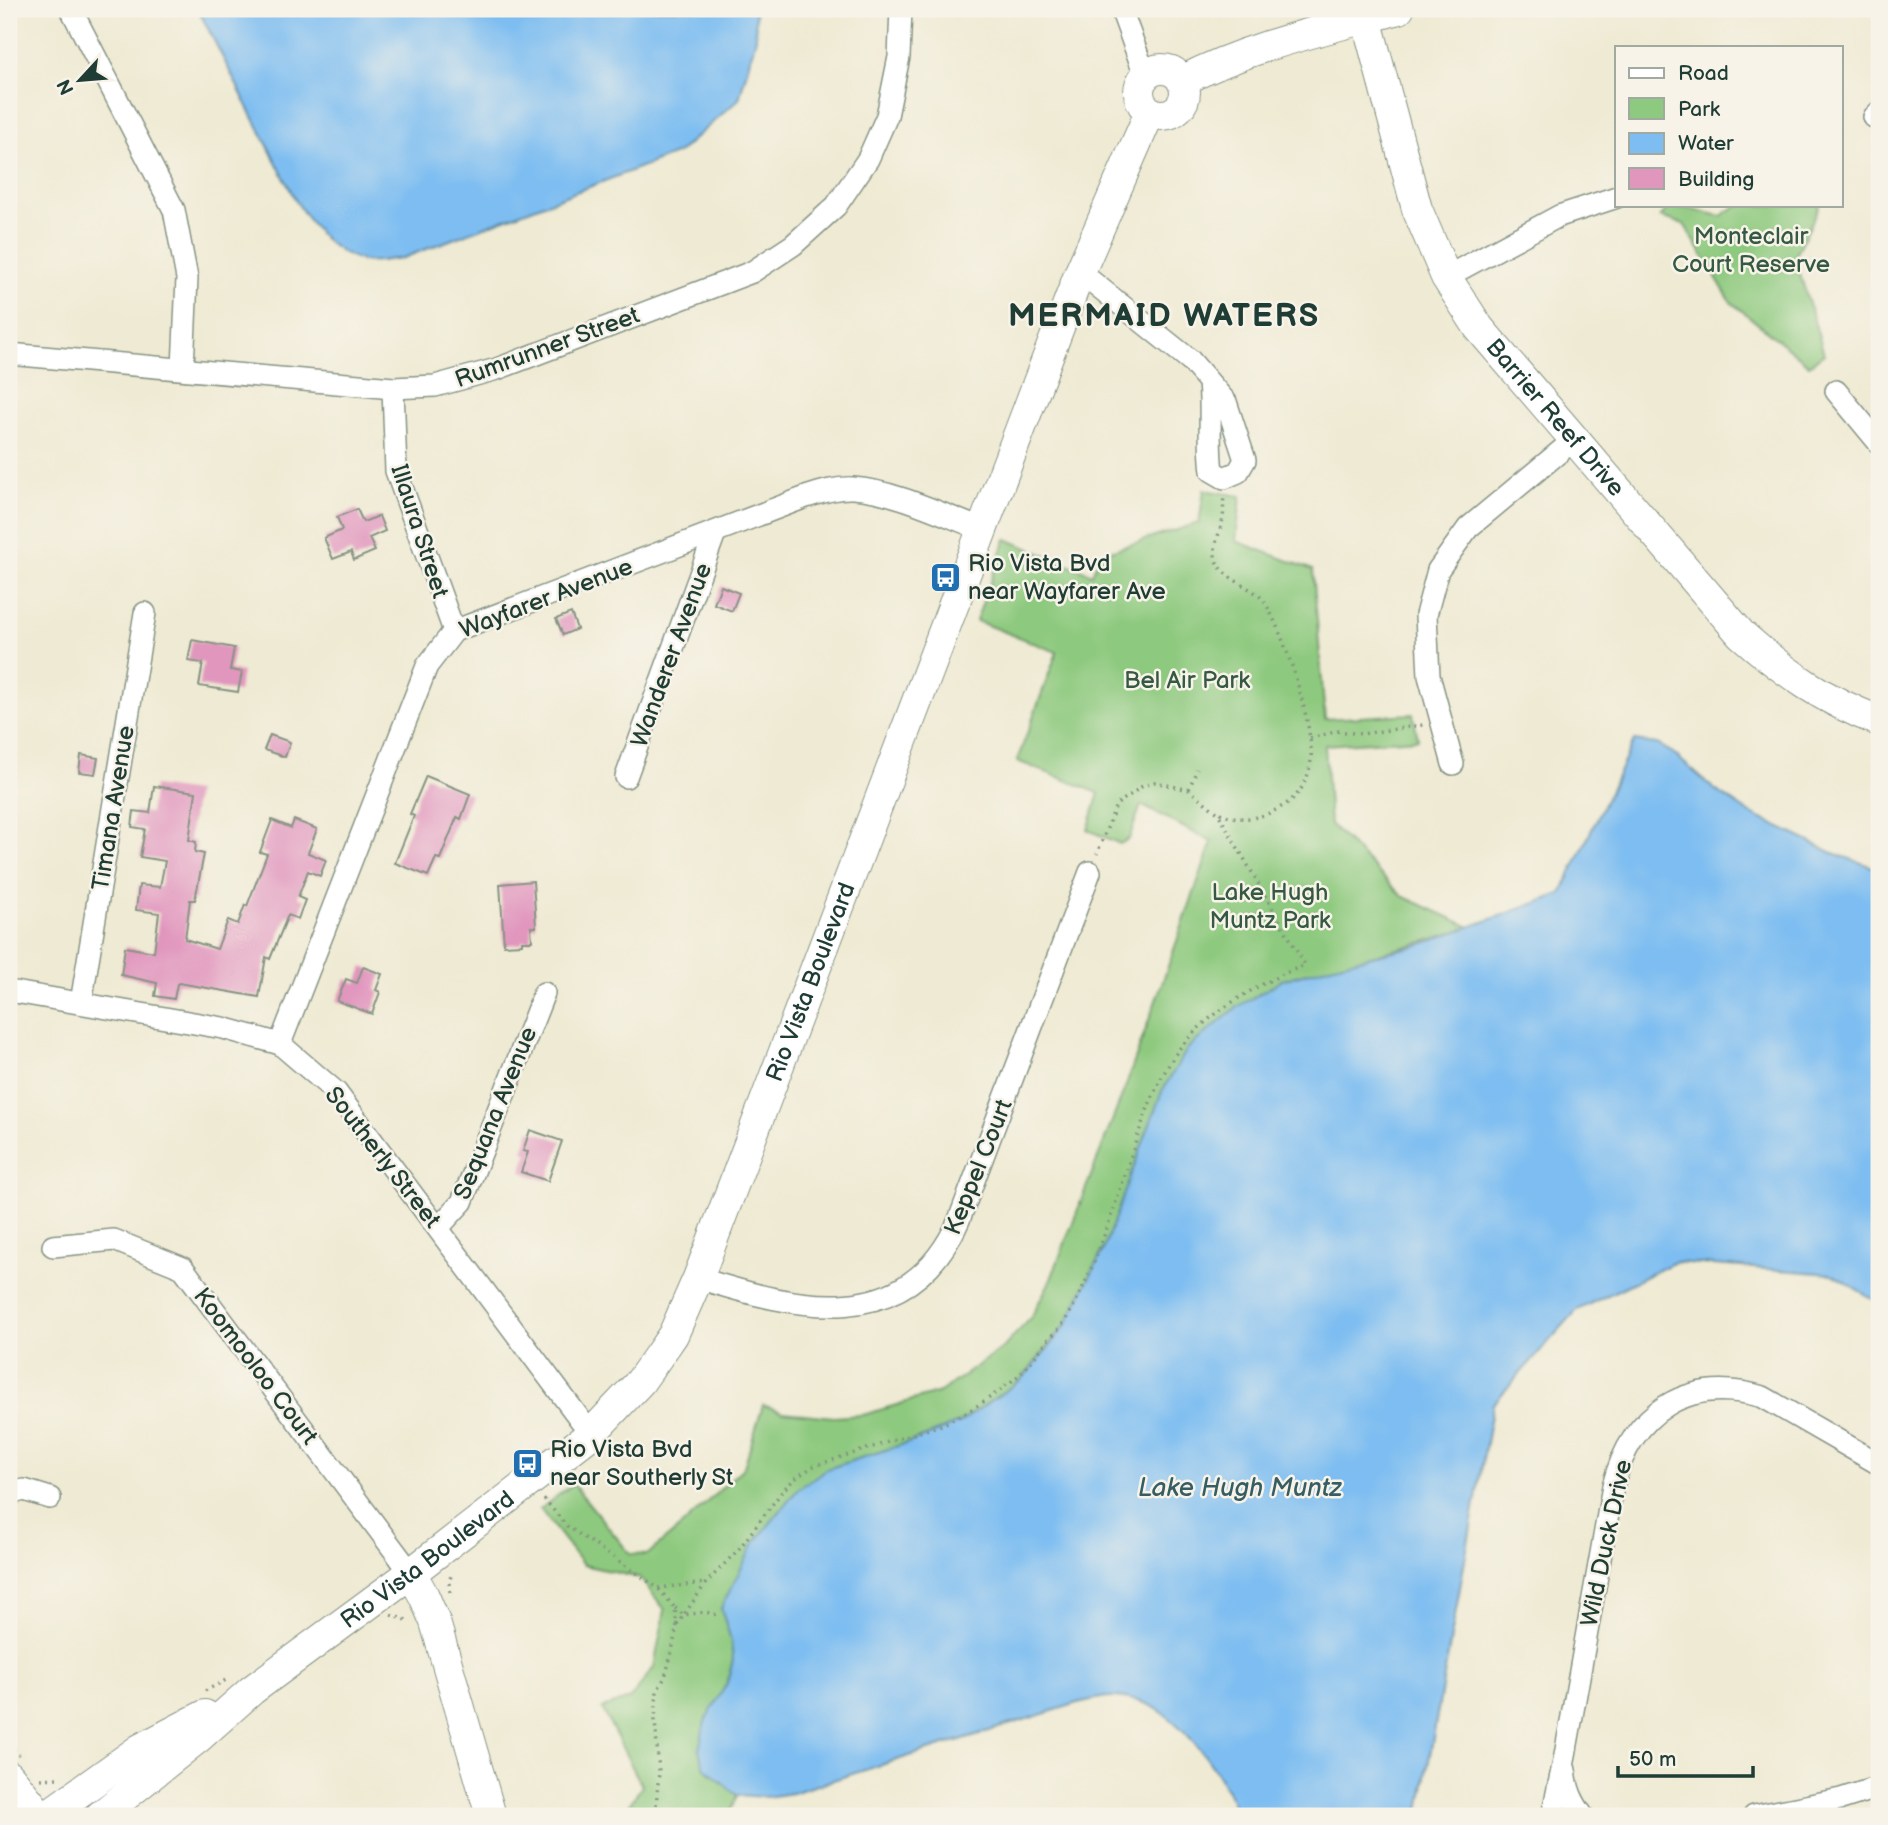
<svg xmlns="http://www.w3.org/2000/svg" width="1888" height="1825" font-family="'Balsamiq Sans',sans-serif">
  <rect width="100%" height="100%" fill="#f7f3e8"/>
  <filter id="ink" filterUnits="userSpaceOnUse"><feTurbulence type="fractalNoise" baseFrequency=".0143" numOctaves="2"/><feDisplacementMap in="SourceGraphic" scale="14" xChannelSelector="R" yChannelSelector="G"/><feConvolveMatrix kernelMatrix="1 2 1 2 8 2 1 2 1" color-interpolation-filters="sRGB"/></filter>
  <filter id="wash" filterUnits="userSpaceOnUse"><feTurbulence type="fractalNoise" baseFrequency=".00686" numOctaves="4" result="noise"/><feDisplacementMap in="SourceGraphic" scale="28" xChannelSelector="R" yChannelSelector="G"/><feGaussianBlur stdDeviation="1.57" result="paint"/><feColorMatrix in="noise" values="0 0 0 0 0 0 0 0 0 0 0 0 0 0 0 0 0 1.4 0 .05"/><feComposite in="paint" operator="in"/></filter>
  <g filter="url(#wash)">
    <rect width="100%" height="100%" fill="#efead3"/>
    <g fill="#8dc97e" stroke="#568359" stroke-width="2">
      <polygon points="1671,205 1721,216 1738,205 1820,205 1795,257 1824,354 1809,365 1731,302 1684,224 1660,217"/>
      <path d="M1204 490 1241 496 1236 541 1313 570 1325 719 1413 714 1418 739 1325 745 1330 824 1402 896 1470 927C1408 949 1344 961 1282 980L1103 1250 1067 1323 1022 1379 959 1423 913 1441 827 1469 798 1489 784 1508 721 1608 731 1640 733 1660 727 1683 719 1701 704 1767 737 1795 729 1816H621L642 1786 602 1708 630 1699 654 1667 665 1610 640 1578 583 1565 540 1509 573 1484 630 1554 647 1555 685 1523 744 1467 763 1405 783 1412 834 1417 863 1415 940 1392 1004 1347 1032 1316 1051 1279 1126 1085 1212 842 1141 805 1129 839 1120 844 1088 830 1099 793 1017 761 1057 652 976 621 1006 539 1092 574 1100 554 1199 523Z"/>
    </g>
    <g fill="#7dbdf1" stroke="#4e7d92" stroke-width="2">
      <path d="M198 9H755L756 38 739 99 678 153 403 258C391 259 376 263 364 261 331 253 313 228 296 201Z"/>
      <path d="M1634 741 1657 744 1673 753 1714 789 1751 814 1833 853 1879 869V1303L1832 1274 1675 1262 1577 1310 1493 1404 1419 1816H1237C1226 1779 1190 1730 1157 1709 1146 1702 1123 1696 1110 1697 1100 1697 1088 1701 1078 1703L792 1793 766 1797 737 1795 704 1767 699 1750 705 1721 727 1683 733 1660 731 1640 721 1608 754 1543 798 1489 827 1469 913 1441 959 1423 1022 1379 1048 1348 1067 1323 1103 1250 1162 1091 1188 1048 1236 1008 1282 980 1330 966 1419 945 1561 894Z"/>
    </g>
    <g id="blocks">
      <g fill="#e196be">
        <polygon points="357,509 363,522 379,516 385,531 369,538 375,551 354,560 351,552 333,559 324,538 342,530 337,517"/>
        <polygon points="721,586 739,593 732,611 714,604"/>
        <polygon points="571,613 577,629 563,635 556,619"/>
        <polygon points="192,640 234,648 230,670 242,672 238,692 199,686 203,663 188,661"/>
        <polygon points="270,735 290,742 285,757 264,750"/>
        <polygon points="81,755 98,758 95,774 79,772"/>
        <polygon points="426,776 470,794 461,819 457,817 440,859 436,858 428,876 395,863 414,816 410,814"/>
        <polygon points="154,786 196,792 189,840 196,842 195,852 204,854 195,900 190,900 185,939 217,949 228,920 238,924 245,905 247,906 267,854 260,852 272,820 291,828 294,820 317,829 308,853 326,860 320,876 308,871 298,897 305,900 298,919 288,915 270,959 266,957 259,997 179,983 177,984 174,999 155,996 157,983 121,975 125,947 154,952 159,913 136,910 139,885 160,887 165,861 140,857 145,829 132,827 134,811 150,813"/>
        <polygon points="533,881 536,927 531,927 532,941 522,941 522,944 504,945 500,884"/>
        <polygon points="363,967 382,974 376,990 380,992 372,1014 337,1001 346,979 357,983"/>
        <polygon points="530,1130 562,1141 548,1181 521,1172 528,1152 523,1151"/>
      </g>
    </g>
  </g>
  <g filter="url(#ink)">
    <use href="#blocks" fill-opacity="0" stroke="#879484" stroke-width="2"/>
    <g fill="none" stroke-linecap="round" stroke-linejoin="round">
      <defs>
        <g id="street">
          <polyline points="71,9 174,210 187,278 183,368"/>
          <polyline points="1121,9 1145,75"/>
          <polyline points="1874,117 1879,112"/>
          <path d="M1080 272 1190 360 1209 382 1226 402 1245 460 1238 472 1224 478 1212 471C1208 441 1212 412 1209 382"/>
          <polyline points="1446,277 1559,216 1617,197"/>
          <polyline points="9,354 393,388 435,386 497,369 752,272 793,245 836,206 868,159 887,116 899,57 901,9"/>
          <polyline points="393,388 396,471 454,631"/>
          <polyline points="1836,391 1879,443"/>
          <polyline points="1453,764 1429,676 1426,615 1438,570 1468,528 1575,439"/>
          <polyline points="626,777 715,533"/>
          <polyline points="9,991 223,1028 280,1044 336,1092 591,1434"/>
          <polyline points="81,1003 145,613"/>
          <path d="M280 1044 427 666 454 631 806 497C821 492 837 487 853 488 892 490 944 515 981 529"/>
          <polyline points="439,1227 462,1202 544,993"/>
          <polyline points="53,1246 114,1240 183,1268 411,1573"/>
          <path d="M698 1278C797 1309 907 1337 959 1220L1090 872"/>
          <polyline points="9,1494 24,1490 50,1498"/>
          <path d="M1565 1770C1567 1789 1572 1801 1583 1816"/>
          <path d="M1552 1816 1564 1761 1613 1486C1632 1412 1687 1375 1763 1397L1879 1464"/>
          <polyline points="1754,1816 1841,1799 1879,1787"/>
        </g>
        <g id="secondary">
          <path id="s1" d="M1366 18 1417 209 1446 277 1479 328 1741 634C1785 673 1824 700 1879 721"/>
          <circle cx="1162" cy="92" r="23"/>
          <path d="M1182 81C1249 46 1327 29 1399 9"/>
          <polyline points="411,1573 424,1596 435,1622 491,1816"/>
          <polyline points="9,1776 41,1816"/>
          <polyline points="46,1816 140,1749 205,1715"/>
          <path id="s2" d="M100 1816 198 1738 252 1690 411 1573 591 1434 640 1382 657 1358 673 1335 698 1278 1080 272 1150 112"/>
        </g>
      </defs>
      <use href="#street" stroke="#879484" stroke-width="24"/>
      <use href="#secondary" stroke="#879484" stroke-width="32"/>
      <g stroke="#879484" stroke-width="3.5" stroke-dasharray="2 5" stroke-linecap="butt">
        <polyline points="1310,738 1339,731 1361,734 1423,725"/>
        <polyline points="1189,789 1197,769"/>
        <path d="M1220 813C1245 823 1264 818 1286 804 1301 794 1309 778 1311 759 1314 725 1283 630 1264 601 1252 585 1222 580 1216 560 1212 546 1221 531 1223 518 1224 511 1223 503 1224 496"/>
        <polyline points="544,1499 567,1526 658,1588 675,1608 677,1625 671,1656 665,1677 657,1691 655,1720 659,1772 656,1806 649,1816"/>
        <polyline points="658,1588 706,1583"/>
        <polyline points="450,1592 449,1583 452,1572"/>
        <polyline points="675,1608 684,1615 705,1612 718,1615"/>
        <polyline points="391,1615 410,1621"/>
        <path d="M677 1625 706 1583 738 1550 784 1489 797 1477 814 1466 941 1425C968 1413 998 1394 1021 1373 1031 1363 1039 1351 1048 1340 1055 1333 1063 1325 1068 1316 1090 1278 1105 1234 1119 1193 1135 1146 1147 1097 1175 1055 1201 1016 1262 981 1305 965L1218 813 1189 790 1155 782 1141 787 1116 805 1097 854"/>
        <polyline points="205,1691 226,1680"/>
        <polyline points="9,1744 19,1755"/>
        <polyline points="41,1779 57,1778"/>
      </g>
      <use href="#street" stroke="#fff" stroke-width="21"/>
      <use href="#secondary" stroke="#fff" stroke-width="30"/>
    </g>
  </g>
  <defs>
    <symbol id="bus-square" viewBox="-11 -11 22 22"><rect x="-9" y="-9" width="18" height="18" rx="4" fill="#1f6fb2" stroke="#f7f3e8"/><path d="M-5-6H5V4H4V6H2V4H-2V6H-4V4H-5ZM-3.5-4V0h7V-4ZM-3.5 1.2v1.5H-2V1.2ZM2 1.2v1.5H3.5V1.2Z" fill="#fff"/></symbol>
  </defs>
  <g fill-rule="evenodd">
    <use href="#bus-square" x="928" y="560" width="35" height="35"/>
    <use href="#bus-square" x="510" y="1446" width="35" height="35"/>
  </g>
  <g text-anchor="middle" stroke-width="5" stroke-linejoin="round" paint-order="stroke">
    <g font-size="24" fill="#355943" stroke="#f7f3e8">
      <text x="1751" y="244">Monteclair<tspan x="1751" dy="28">Court Reserve</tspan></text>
      <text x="1187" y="688">Bel Air Park</text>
      <text x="1270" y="900">Lake Hugh<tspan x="1270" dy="28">Muntz Park</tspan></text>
    </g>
    <g font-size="24" fill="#1f3d34" stroke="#f7f3e8">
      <text transform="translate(547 347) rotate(-20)" y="8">Rumrunner Street</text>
      <text dy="8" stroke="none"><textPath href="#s1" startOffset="450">Barrier Reef Drive</textPath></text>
      <text transform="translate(420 531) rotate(72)" y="8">Illaura Street</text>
      <text transform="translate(546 598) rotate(-21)" y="8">Wayfarer Avenue</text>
      <text transform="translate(671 655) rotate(-70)" y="8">Wanderer Avenue</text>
      <text transform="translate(113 808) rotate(-81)" y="8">Timana Avenue</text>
      <text dy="8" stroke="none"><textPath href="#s2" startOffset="1130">Rio Vista Boulevard</textPath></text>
      <text transform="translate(495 1113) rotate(-68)" y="8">Sequana Avenue</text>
      <text transform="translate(383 1157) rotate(52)" y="8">Southerly Street</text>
      <text transform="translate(978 1167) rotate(-68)" y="8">Keppel Court</text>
      <text transform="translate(256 1366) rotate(53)" y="8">Koomooloo Court</text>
      <text transform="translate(1606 1543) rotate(-78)" y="8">Wild Duck Drive</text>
      <text dy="8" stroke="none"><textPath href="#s2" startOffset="416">Rio Vista Boulevard</textPath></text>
    </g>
    <g font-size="24" fill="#1f3d34" stroke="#f7f3e8" text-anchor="start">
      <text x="968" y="571">Rio Vista Bvd<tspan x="968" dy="28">near Wayfarer Ave</tspan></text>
      <text x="550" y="1457">Rio Vista Bvd<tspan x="550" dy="28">near Southerly St</tspan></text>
    </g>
    <g font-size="26" font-style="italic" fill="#365d63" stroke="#f7f3e8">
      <text x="1240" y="1496">Lake Hugh Muntz</text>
    </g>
    <g font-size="32" font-weight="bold" letter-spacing="2" fill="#1f3d34" stroke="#f7f3e8">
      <text x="1164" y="326">MERMAID WATERS</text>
    </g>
  </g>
  <rect width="1888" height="1825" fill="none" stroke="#f7f3e8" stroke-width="35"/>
  <rect x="1615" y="46" width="228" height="161" fill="#f7f3e8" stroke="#a1aaa0" stroke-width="2"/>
  <rect x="1629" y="68" width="35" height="10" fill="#ffffff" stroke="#a1aaa0" stroke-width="2"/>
  <text x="1678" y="80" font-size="21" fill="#1f3d34">Road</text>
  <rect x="1629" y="98" width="35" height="21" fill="#8dc97e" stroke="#a1aaa0" stroke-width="2"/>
  <text x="1678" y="116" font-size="21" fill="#1f3d34">Park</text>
  <rect x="1629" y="133" width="35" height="21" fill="#7dbdf1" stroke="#a1aaa0" stroke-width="2"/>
  <text x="1678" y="150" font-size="21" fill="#1f3d34">Water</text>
  <rect x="1629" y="168" width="35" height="21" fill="#e196be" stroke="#a1aaa0" stroke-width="2"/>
  <text x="1678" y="186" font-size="21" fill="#1f3d34">Building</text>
  <g transform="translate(80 80) rotate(244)" stroke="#f7f3e8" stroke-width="5" paint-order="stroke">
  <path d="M0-5L12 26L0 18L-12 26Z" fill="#1f3d34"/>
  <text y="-10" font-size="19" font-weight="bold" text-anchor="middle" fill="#1f3d34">N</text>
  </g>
  <path d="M1618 1766v10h135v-10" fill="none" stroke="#1f3d34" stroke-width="3.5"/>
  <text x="1629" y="1766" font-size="21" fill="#1f3d34" stroke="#f7f3e8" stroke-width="5" paint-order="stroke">50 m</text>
</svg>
